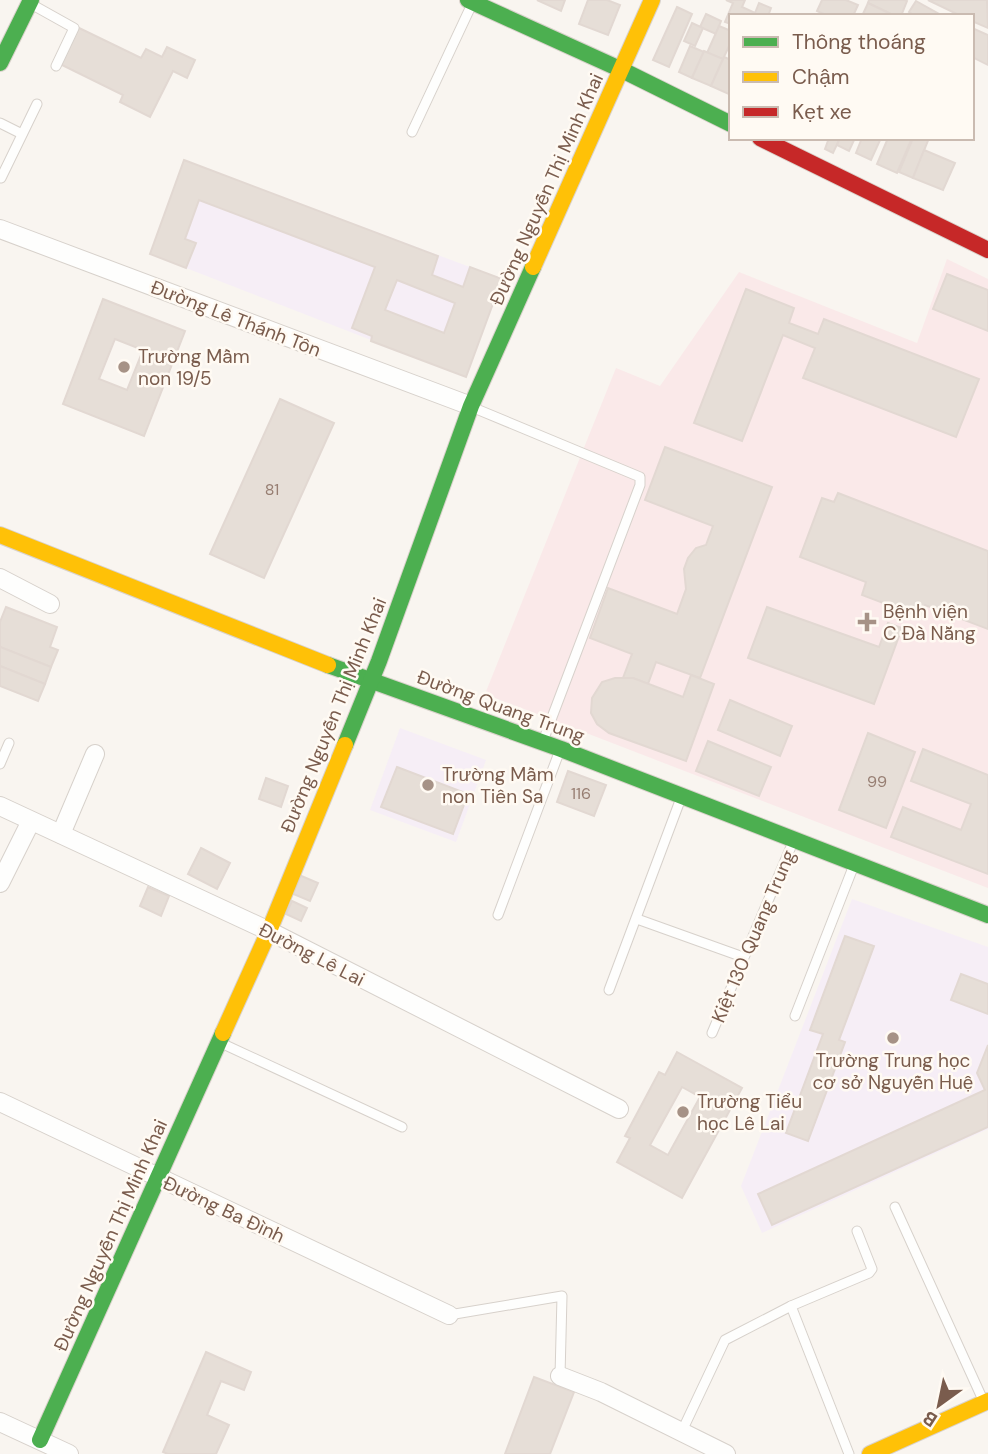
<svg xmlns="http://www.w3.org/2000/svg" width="988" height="1454" font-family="'DM Sans',sans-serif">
  <rect width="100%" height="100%" fill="#f9f5f0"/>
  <g fill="#f6eef6">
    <polygon points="184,160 502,279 466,377 150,254"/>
    <polygon points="400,728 486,760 456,842 370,810"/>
    <polygon points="852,899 988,947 988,1129 762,1233 741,1186"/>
  </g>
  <polygon fill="#fae9e9" points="947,259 988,279 988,888 485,694 616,368 660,386 739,272 917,343"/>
  <g fill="#e6ded7" stroke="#e2d8d2" stroke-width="2" fill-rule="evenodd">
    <polygon points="537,0 565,0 561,11"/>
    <polygon points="588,0 607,0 620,5 608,35 579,24"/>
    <polygon points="726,0 745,0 742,7 755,13 759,3 771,8 768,16 731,16 731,24 725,22 733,3"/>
    <polygon points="822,0 846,0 858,5 853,16 828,16 817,11"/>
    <polygon points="869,0 905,0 907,1 901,16 895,16 868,3"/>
    <polygon points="928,0 987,0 988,28 972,21 972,16 961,16"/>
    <polygon points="916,1 939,14 938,16 915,16 909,12"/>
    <polygon points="868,3 895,16 862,16"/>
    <polygon points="677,7 692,14 669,67 653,60"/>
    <polygon points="706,14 721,21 716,34 700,27"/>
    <polygon points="692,23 703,28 695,46 684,41"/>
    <polygon points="719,26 731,31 731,42 723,59 707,53"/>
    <polygon points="77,27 141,58 146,49 162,57 167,47 195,60 187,78 173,71 150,117 120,102 123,95 60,64"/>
    <polygon points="972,28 988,35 988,65 972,57"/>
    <polygon points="690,46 704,52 692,78 679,72"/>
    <polygon points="704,51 723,59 711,86 692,78"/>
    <polygon points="724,57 731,60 731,95 711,86"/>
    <polygon points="829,138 840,138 833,153 825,149"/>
    <polygon points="840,138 855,138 849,151 837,145"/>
    <polygon points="862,138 881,138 871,160 856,153"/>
    <polygon points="888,138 912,138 897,173 877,164"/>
    <polygon points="913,138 929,138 913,178 899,172"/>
    <polygon points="924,150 955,163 943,190 913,178"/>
    <path d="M184 160 438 256 432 275 463 287 470 267 502 279 466 377 371 341 372 336 352 328 375 267 199 200 185 239 196 243 186 268 150 254ZM397 280 455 303 444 333 385 310Z"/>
    <polygon points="947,274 988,290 988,331 933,309"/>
    <polygon points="746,289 794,308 789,323 818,334 824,319 979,379 956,437 803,378 815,348 783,335 742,441 694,423"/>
    <path d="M103 299 185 331 144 436 63 404ZM115 339 143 350 127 390 99 379Z"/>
    <polygon points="280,399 334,423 264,578 210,554"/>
    <polygon points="665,447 772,487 700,678 656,662 648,684 633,678 623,678 632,654 590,638 608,588 677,614 686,589 684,569 688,558 696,548 706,545 713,526 645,500"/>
    <polygon points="838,493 988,551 988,629 925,605 920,617 862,595 866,582 800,557 822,498 834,502"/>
    <polygon points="6,607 57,627 50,647 58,650 51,667 0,647 0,622"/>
    <polygon points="767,607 879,647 888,623 902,628 874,704 748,658"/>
    <polygon points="0,647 51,667 45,684 0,666"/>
    <polygon points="0,666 45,684 38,701 0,686"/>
    <polygon points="691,675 714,684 686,761 609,733 597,724 591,713 592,698 602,682 615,678 633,678 683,697"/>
    <polygon points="730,700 792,726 780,756 718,730"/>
    <polygon points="868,733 915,752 886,828 839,810"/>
    <polygon points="708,741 771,767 759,796 696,771"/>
    <polygon points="923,749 988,775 988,874 891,837 903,807 961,830 971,804 911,781"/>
    <polygon points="397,767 468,794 453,834 381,807"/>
    <polygon points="568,771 606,785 594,816 557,802"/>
    <polygon points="266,778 288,786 281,807 259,799"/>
    <polygon points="201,848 230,863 217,889 188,874"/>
    <polygon points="299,875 318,883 310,901 291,893"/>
    <polygon points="148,887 169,896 161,916 140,906"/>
    <polygon points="292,901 307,908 301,921 286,914"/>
    <polygon points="845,936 874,946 839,1040 845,1042 808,1141 786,1133 823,1034 810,1030"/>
    <polygon points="961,974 988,984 988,1014 951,1000"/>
    <polygon points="988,1045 988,1127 772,1225 758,1194 985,1090 977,1073"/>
    <path d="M677 1052 742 1088 682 1198 617 1162 630 1138 625 1136 659 1072 665 1075ZM682 1087 700 1097 668 1155 650 1145Z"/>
    <polygon points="206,1352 251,1372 244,1390 221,1381 207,1415 229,1425 216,1454 168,1454 163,1452"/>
    <polygon points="534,1377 574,1392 550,1454 505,1454"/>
  </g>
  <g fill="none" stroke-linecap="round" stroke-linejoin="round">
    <defs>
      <g id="lane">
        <polyline points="31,4 74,28 56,66"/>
        <polyline points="0,123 22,134"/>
        <polyline points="412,132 472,4"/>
        <polyline points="1,178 37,104"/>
        <polyline points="474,408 640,477 640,485 543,741"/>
        <polyline points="0,764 9,743"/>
        <polyline points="498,915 560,750"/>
        <polyline points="637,919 743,957"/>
        <polyline points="609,990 681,798"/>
        <polyline points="795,1016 854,865"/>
        <polyline points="712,1033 793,842"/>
        <polyline points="221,1043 402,1127"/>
        <polyline points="895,1207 983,1400"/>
        <polyline points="791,1306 849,1454"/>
        <polyline points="449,1315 562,1296 560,1376"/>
        <polyline points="682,1431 725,1340 791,1306 869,1273 872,1269 857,1231"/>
      </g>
      <g id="street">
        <polyline points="0,229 471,406"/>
        <polyline points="0,578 50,604"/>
        <polyline points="0,806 269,931 619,1109"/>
        <polyline points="61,834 95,754"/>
        <polyline points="0,883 31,821"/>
        <polyline points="0,1102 449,1315"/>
        <polyline points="560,1376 601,1392 726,1454"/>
        <polyline points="0,1422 69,1454"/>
      </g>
      <g id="fast">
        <polyline points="468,0 622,70 731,124"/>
        <polyline points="0,63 31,0"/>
        <polyline points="328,665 561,749 988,915"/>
        <polyline points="345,745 379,661 471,406 533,267"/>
        <polyline points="40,1440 223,1033"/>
      </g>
      <g id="slow">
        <polyline points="533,267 652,0"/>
        <polyline points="0,535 328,665"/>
        <polyline points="223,1033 269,931 345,745"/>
        <polyline points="870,1454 988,1401"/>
      </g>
      <polyline id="jam" points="760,138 988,250"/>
    </defs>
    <use href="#lane" stroke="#d7d1cb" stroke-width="11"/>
    <use href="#street" stroke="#d7d1cb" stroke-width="20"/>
    <use href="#fast" stroke="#d9d2cb" stroke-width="18"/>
    <use href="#slow" stroke="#d9d2cb" stroke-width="18"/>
    <use href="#jam" stroke="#d9d2cb" stroke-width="18"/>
    <use href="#lane" stroke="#fefefd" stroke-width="9"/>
    <use href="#street" stroke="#fefefd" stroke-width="18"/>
    <use href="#fast" stroke="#4caf50" stroke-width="16"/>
    <use href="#slow" stroke="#ffc107" stroke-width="16"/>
    <use href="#jam" stroke="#c62828" stroke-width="16"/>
  </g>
  <g fill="#a69286" stroke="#fffaf3" stroke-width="2.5">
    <circle cx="124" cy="367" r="7"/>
    <path d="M863.5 611.5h7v7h7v7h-7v7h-7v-7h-7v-7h7z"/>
    <circle cx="428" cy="785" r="7"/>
    <circle cx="893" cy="1038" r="7"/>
    <circle cx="683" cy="1112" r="7"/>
  </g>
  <g text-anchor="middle" stroke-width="5" stroke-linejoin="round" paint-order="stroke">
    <g font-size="16" fill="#977e72">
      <text x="272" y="495">81</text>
      <text x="877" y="787">99</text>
      <text x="581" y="799">116</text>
    </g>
    <g font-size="19" fill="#7a5c4d" stroke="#fffaf3">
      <text transform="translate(546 189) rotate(-66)" y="7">Đường Nguyễn Thị Minh Khai</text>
      <text transform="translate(236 318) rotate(21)" y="7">Đường Lê Thánh Tôn</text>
      <text transform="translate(501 706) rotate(20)" y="7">Đường Quang Trung</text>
      <text transform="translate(333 715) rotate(-68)" y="7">Đường Nguyễn Thị Minh Khai</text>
      <text transform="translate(753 936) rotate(-67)" y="7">Kiệt 130 Quang Trung</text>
      <text transform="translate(312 954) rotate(27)" y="7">Đường Lê Lai</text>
      <text transform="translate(224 1209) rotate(25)" y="7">Đường Ba Đình</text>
      <text transform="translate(110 1235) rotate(-66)" y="7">Đường Nguyễn Thị Minh Khai</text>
    </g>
    <g font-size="19" fill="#7a5c4d" stroke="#fffaf3" text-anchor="start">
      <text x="138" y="363">Trường Mầm<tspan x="138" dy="22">non 19/5</tspan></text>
      <text x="883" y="618">Bệnh viện<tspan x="883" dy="22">C Đà Nẵng</tspan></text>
      <text x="442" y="781">Trường Mầm<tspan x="442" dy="22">non Tiên Sa</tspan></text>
      <text x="893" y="1067" text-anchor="middle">Trường Trung học<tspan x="893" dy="22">cơ sở Nguyễn Huệ</tspan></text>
      <text x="697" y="1108">Trường Tiểu<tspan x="697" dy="22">học Lê Lai</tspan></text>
    </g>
  </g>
  <rect x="729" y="14" width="245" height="126" fill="#fffaf3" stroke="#cabbb1" stroke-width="2"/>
  <rect x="743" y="37" width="35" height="10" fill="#4caf50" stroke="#cabbb1" stroke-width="2"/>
  <text x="792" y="49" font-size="21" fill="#7a5c4d">Thông thoáng</text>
  <rect x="743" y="72" width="35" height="10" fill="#ffc107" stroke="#cabbb1" stroke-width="2"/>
  <text x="792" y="84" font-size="21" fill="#7a5c4d">Chậm</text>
  <rect x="743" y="107" width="35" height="10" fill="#c62828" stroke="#cabbb1" stroke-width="2"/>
  <text x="792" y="119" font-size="21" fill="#7a5c4d">Kẹt xe</text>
  <g transform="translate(939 1405) rotate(213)" stroke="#fffaf3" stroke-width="5" paint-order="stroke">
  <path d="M0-5L12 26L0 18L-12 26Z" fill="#7a5c4d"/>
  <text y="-10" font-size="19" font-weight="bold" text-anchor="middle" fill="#7a5c4d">B</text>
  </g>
</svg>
